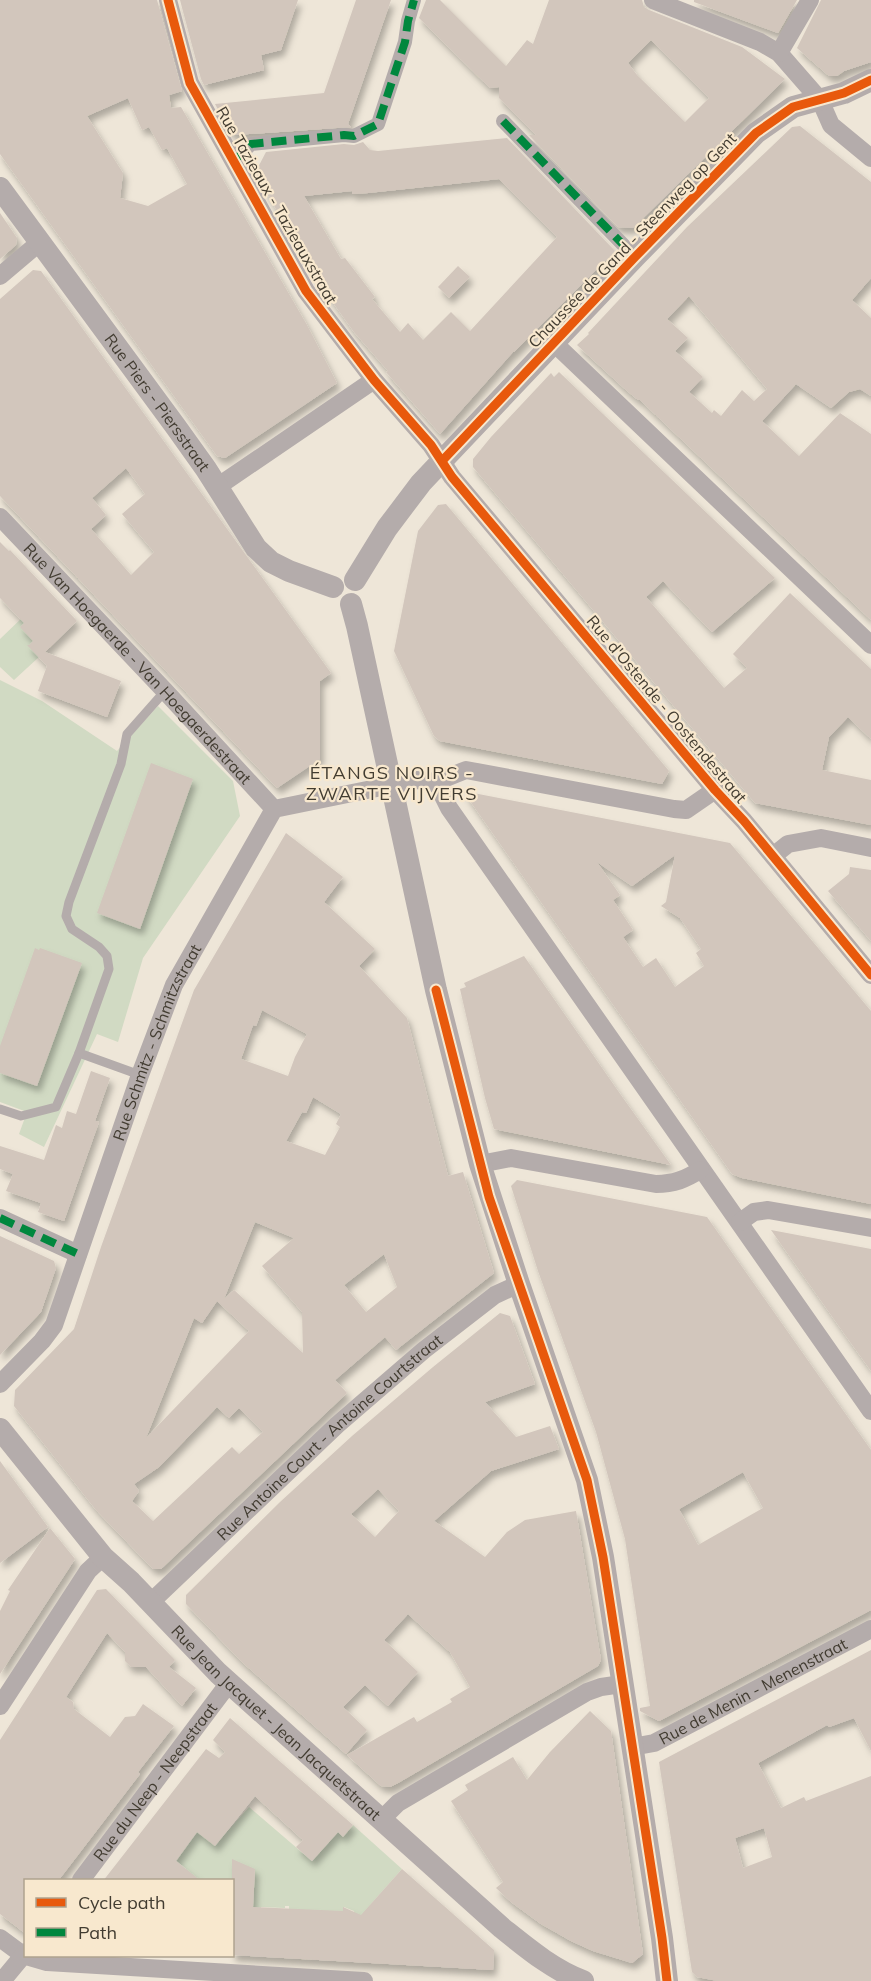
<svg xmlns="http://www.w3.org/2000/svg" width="871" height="1981" font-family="Mulish,sans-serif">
  <defs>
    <filter id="shadow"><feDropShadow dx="3.5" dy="6" stdDeviation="3" flood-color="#0004"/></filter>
  </defs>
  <rect width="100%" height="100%" fill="#eee6d8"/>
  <g fill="#d1dac3">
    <polygon points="49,592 33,641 39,657 14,680 0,667 0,639"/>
    <polygon points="0,680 42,701 117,751 158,706 233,781 240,816 143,958 118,1042 97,1034 44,1147 19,1134 27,1112 0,1102"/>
    <polygon points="249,1807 312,1861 338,1832 343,1836 353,1825 402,1869 371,1904 352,1934 354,1911 344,1907 342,1916 289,1910 289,1906 285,1906 285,1908 261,1907 260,1928 252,1928 255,1869 232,1880 199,1880 198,1879 194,1880 177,1880 186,1869 175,1860 197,1832 215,1845"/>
  </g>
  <g fill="#d2c6bc" fill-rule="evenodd" filter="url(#shadow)">
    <path d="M0 0H157L182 91 169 95 171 108 181 107 307 325 337 383 225 458 217 456 0 154ZM128 98 142 130 149 127 162 150 167 148 187 184 148 206 120 198 123 173 87 116Z"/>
    <polygon points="180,0 298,0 281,50 261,55 264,70 204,85 201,79"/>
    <polygon points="356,0 391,0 348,124 351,127 235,135 230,132 215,104 324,93"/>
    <path d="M426 0H440L506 66 527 40 533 44 549 0H642L644 7 649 10 742 47 785 79 633 228 618 227 529 135H536L499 98V87L490 88 419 18ZM651 40 709 98 685 122 637 75 628 63Z"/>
    <polygon points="694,0 797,0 778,33 694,2"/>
    <polygon points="821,0 871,0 871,62 844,71 837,76 829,76 797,48"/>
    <path d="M800 126 871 182V278L852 300 871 318V396L860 389 849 392 831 408 796 384 762 421 799 456 840 413 871 434V620L639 399 638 400 626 390 577 345 589 334 588 333 687 227 792 127ZM689 296 767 389 754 401 742 390 721 416 714 410 712 413 689 392 703 377 675 351 688 338 667 319Z"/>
    <path d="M507 138 615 251 514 352H513L440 434 386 372 388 371 354 332 316 279 304 259 300 258 301 252 255 173 266 152 344 144 354 145 363 142 370 150 378 151ZM499 179 557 237 470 331 451 312 423 340 408 323 400 332 372 299 375 297 345 258 341 259 304 196 352 191V194L368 193Z"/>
    <polygon points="0,213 17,238 16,245 0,259"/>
    <polygon points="458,266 470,277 449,298 438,287"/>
    <path d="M33 270 41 271 331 673 320 681V759L277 788 0 496V299ZM126 468 145 494 122 514 154 552 131 575 91 529 106 515 92 498Z"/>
    <polygon points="559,372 775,578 712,632 663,581 646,597 724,688 747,668 733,654 790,593 871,669 871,739 848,717 829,737 822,770 871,780 871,825 755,803 473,467 473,459 491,437 551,373 554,377"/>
    <polygon points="446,504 669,771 662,784 440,741 434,736 394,651 418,531 438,505"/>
    <polygon points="0,542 9,551 10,550 77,621 45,652 121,681 107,717 38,691 47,666 27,645 29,645 33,641 20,627 24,623 0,598"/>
    <polygon points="151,763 193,779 140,929 97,913"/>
    <path d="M463 791 730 843 871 1011V1204L742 1178 732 1174ZM675 855 666 902 661 906 680 918 701 949 696 953 704 966 675 987 656 958 643 967 623 937 633 930 613 900 620 895 597 862 632 886Z"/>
    <path d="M286 833 343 877 324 902 375 949 359 966 407 1018 448 1176 463 1172 494 1273 396 1350 385 1337 335 1380 347 1393 161 1569H153L96 1510 14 1406 15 1390 74 1329 101 1247 194 990ZM262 1010 307 1034 295 1057 288 1076 241 1059 253 1025 256 1026ZM313 1097 341 1114 336 1124 340 1127 325 1155 286 1141 302 1112 306 1113ZM255 1222 294 1238 262 1266 302 1312 303 1353 234 1290 224 1299ZM384 1254 397 1287 366 1312 344 1285ZM217 1301 249 1331 146 1438 194 1318 202 1323ZM217 1407 229 1418 239 1408 263 1432 239 1454 232 1447 153 1521 132 1501 139 1491 134 1484 159 1467Z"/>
    <polygon points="850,867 871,870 871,941 828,891 849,874"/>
    <polygon points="35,948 39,950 40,948 82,963 37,1086 0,1073 0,1046"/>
    <polygon points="524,956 623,1098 671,1165 494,1129 485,1098 460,989 466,987 464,983"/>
    <polygon points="91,1071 110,1078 95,1121 99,1122 64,1221 38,1212 41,1203 6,1191 13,1174 0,1169 0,1146 44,1160 56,1125 62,1128 67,1111 76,1114"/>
    <path d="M517 1180 707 1217 871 1450V1610L659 1721 640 1711V1708L650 1706 625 1539 596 1432 538 1271 511 1186ZM743 1472 763 1508 698 1545 679 1509Z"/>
    <polygon points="771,1230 871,1249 871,1371 848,1339"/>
    <polygon points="0,1236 54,1261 56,1268 41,1312 0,1355"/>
    <path d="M500 1313 510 1316 535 1384 485 1402 516 1437 550 1426 559 1449 491 1471 434 1521 485 1557 507 1532 525 1520 576 1511 601 1660 598 1666 398 1783 390 1787 381 1786 347 1755 414 1717 417 1722 452 1702 450 1699 470 1687 450 1652 408 1614 384 1640 418 1672 388 1706 365 1685 343 1707 367 1730 346 1754 242 1662 186 1604V1595L280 1502 352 1436 433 1367ZM378 1489 399 1511 375 1537 351 1514Z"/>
    <polygon points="0,1461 48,1527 0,1563"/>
    <polygon points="50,1528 75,1559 0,1674 0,1611 10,1591 8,1590"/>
    <polygon points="106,1589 175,1660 169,1667 196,1688 182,1706 146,1667 131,1667 125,1661 125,1652 107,1633 66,1697 73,1702 74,1709 110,1737 125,1717 135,1716 143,1704 174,1726 138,1772 140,1774 58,1881 26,1881 26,1934 0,1914 0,1740 97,1590"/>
    <path d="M871 1650V1751L854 1718 829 1727 827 1725 758 1763 781 1808 804 1797 806 1801 871 1776V1981H718L697 1977 692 1972 659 1762ZM764 1828 772 1857 743 1868 735 1838Z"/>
    <polygon points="590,1711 611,1731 643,1954 632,1963 593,1951 571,1941 541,1924 511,1902 496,1888 503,1882 451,1801 468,1790 465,1785 513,1757 527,1780 550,1752"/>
    <polygon points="230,1718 353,1825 343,1837 338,1832 312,1861 296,1847 303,1840 255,1796 215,1846 197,1832 176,1861 201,1881 103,1881 206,1749 219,1758 225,1752 213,1740"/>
    <polygon points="232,1859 255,1869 253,1907 343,1911 343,1907 361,1915 402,1869 494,1950 493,1970 232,1955"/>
  </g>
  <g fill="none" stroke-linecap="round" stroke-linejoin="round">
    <g stroke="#b4acab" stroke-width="9">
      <polyline points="79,1053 109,969 107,956 99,947 72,929 66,916 69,902 121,764 127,734 165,691"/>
      <polyline points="0,1109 21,1116 56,1107 79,1053 140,1075"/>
    </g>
    <g stroke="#b4acab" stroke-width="14">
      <polyline points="503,121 635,257"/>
      <polyline points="233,162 251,144 344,135 354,136 378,124 405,42 408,21 414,0"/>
    </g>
    <g stroke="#b4acab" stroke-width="18">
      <polyline points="168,0 190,83 306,291 374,380 431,445 452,477 715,790 744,821 871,975"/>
      <polyline points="653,0 760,42 779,53 820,100 831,125 871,158"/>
      <polyline points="779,53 810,0"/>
      <polyline points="0,276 40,242"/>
      <polyline points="554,343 871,645"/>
      <polyline points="217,487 374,380"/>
      <path id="s1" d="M0 517 165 691 274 809"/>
      <polyline points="436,782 449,808 871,1411"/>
      <polyline points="773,856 788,844 821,838 871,848"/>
      <path d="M480 1164 511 1158 656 1184C674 1184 686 1179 700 1170"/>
      <polyline points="0,1218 78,1254"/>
      <polyline points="740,1222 754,1212 768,1210 871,1228"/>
      <path id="s2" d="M0 1384 42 1341 54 1325 140 1075 174 985 274 809 416 780 436 782 466 770 674 809 686 810 715 790"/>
      <path id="s3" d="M151 1602 337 1425 424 1350 495 1295 519 1284"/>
      <polyline points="0,1706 88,1571 103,1557"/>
      <path id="s4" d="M632 1747 654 1743 871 1629"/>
      <polyline points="382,1819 398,1803 587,1692 601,1687 622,1684"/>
      <path id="s5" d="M81 1880 229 1683"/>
      <polyline points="0,1938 23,1955 47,1962 364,1981"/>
      <polyline points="2,1981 26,1952"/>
    </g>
    <g stroke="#b4acab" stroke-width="22">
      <path id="s6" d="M0 188 176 427 206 469 256 548 271 562 289 571 333 587"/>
      <polyline points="355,580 387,528 421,483 635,257 756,133 793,107 844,93 871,80"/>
      <polyline points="351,604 357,626 436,990 480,1164 519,1284 587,1480 603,1557 662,1938 667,1981"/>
      <path id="s7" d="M0 1429 103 1557 131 1582 218 1673 502 1928C527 1948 553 1970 583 1981"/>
    </g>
    <g stroke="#00873e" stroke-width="8" stroke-dasharray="15 8" stroke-linecap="butt">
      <polyline points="503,121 635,257"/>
      <polyline points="233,162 251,144 344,135 354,136 378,124 405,42 408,21 414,0"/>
      <polyline points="0,1218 78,1254"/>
    </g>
    <defs>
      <g id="cycleway">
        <polyline points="168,0 190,83 306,291 374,380 431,445 452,477 715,790 744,821 871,975"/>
        <polyline points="442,461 635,257 756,133 793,107 844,93 871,80"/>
        <polyline points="436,990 489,1197 587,1480 603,1557 662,1938 667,1981"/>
      </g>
    </defs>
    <use href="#cycleway" stroke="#f8e8ce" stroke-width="13"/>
    <use href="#cycleway" stroke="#e8590c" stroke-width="9"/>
  </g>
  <g text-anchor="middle" stroke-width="4.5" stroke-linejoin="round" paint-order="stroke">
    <g font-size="16" fill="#423c31" stroke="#f8e8ce">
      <text transform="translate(277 205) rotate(60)" y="6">Rue Tazieaux - Tazieauxstraat</text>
      <text transform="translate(632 240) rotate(-46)" y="6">Chaussée de Gand - Steenweg op Gent</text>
      <text dy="6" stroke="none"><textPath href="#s6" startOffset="266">Rue Piers - Piersstraat</textPath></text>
      <text dy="6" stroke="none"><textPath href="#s1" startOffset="201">Rue Van Hoegaerde - Van Hoegaerdestraat</textPath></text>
      <text transform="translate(667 709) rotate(50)" y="6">Rue d'Ostende - Oostendestraat</text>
      <text dy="6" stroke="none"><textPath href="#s2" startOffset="381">Rue Schmitz - Schmitzstraat</textPath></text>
      <text dy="6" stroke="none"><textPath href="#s3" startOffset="243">Rue Antoine Court - Antoine Courtstraat</textPath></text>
      <text dy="6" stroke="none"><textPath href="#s4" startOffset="134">Rue de Menin - Menenstraat</textPath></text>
      <text dy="6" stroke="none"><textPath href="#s7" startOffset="404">Rue Jean Jacquet - Jean Jacquetstraat</textPath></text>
      <text dy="6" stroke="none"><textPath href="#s5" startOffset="123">Rue du Neep - Neepstraat</textPath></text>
    </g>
    <g font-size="18" letter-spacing="1.5" fill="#423c31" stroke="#f8e8ce">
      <text x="392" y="779">ÉTANGS NOIRS -<tspan x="392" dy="21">ZWARTE VIJVERS</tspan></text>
    </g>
  </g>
  <rect x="24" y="1879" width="210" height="78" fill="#f8e8ce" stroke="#afa38f" stroke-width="1.5"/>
  <rect x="36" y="1898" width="30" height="9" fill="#e8590c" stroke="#afa38f" stroke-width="1.5"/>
  <text x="78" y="1909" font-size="18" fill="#423c31">Cycle path</text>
  <rect x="36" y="1928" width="30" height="9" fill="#00873e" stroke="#afa38f" stroke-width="1.5"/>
  <text x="78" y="1939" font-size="18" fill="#423c31">Path</text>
</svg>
